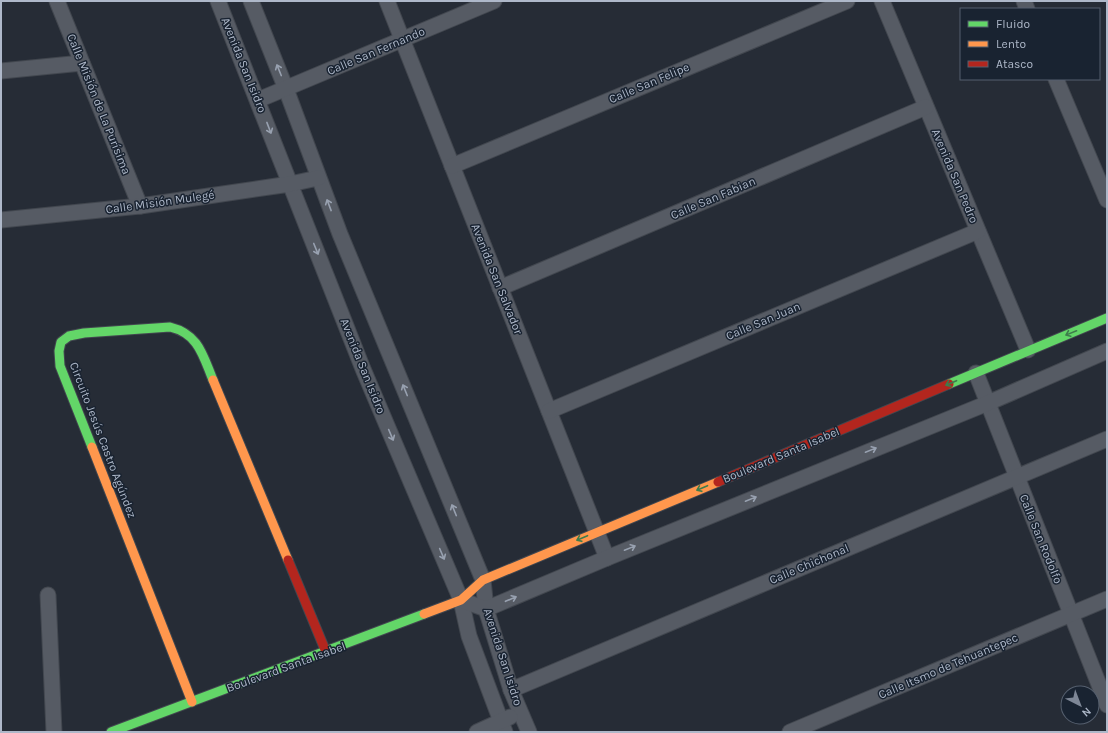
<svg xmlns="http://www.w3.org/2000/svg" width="1108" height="733" font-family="Karla,sans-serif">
  <rect width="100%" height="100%" fill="#262c36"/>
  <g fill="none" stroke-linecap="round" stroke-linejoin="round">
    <defs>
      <g id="street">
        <polyline points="57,1 140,206"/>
        <polyline points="218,1 363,369 461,600 469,636 505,732"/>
        <polyline points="251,1 286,89 340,234 483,580 486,609 511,690 529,732"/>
        <polyline points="387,1 607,558"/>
        <polyline points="882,1 1028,350"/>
        <polyline points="1024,1 1027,9"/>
        <polyline points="1,71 82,63"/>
        <polyline points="1056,79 1107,200"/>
        <polyline points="258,100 494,1"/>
        <polyline points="452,166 847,1"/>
        <polyline points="1,220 140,206 290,184 318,178"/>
        <polyline points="500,288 926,107"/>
        <polyline points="976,373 1107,705"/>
        <polyline points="549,411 978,231"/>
        <polyline points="48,595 54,732"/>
        <polyline points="461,600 486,609 607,558 988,403 1107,351"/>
        <polyline points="511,690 1107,439"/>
        <polyline points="477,732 510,717"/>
        <polyline points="790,732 1107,599"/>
      </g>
      <g id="fast">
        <polyline points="949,384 1107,318"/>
        <path d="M92 447 60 366 59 351 61 342 69 336 84 333 170 327C199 334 203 356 213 380"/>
        <polyline points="111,732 424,614"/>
      </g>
      <g id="slow">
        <polyline points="213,380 288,560"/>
        <polyline points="92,447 192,702"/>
        <polyline points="424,614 461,600 483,580 718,482"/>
      </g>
      <g id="jam">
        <polyline points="718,482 949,384"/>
        <polyline points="288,560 326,652"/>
      </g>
    </defs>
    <use href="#street" stroke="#42474f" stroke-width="17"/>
    <use href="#fast" stroke="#42474f" stroke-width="11"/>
    <use href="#slow" stroke="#42474f" stroke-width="11"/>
    <use href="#jam" stroke="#42474f" stroke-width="11"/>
    <use href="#street" stroke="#565b64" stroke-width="15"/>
    <use href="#fast" stroke="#63d668" stroke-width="9"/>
    <use href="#slow" stroke="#ff974d" stroke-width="9"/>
    <use href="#jam" stroke="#b3261e" stroke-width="9"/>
  </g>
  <defs><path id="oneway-shaft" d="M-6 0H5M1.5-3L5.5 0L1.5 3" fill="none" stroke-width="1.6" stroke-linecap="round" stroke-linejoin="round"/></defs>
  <g stroke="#98a1b0">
    <use href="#oneway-shaft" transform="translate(279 70) rotate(-112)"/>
    <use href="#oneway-shaft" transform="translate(269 128) rotate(69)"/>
    <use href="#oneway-shaft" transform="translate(329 205) rotate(-111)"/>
    <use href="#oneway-shaft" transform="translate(316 249) rotate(68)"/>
    <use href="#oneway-shaft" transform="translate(405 390) rotate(-112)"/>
    <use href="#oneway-shaft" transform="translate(391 435) rotate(67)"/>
    <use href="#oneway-shaft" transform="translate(871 450) rotate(-22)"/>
    <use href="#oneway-shaft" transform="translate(751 499) rotate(-22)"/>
    <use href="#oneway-shaft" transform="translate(454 510) rotate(-112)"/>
    <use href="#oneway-shaft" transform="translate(630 548) rotate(-22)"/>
    <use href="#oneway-shaft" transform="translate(442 554) rotate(67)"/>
    <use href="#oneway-shaft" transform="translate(511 599) rotate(-23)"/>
  </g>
  <g stroke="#3e7c4c">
    <use href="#oneway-shaft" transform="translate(1071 333) rotate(158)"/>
    <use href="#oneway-shaft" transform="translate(951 383) rotate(157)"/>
    <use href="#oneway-shaft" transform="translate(702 488) rotate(157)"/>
    <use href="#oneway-shaft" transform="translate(582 538) rotate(157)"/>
  </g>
  <g text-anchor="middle" stroke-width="3" stroke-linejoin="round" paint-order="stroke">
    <g font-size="12" fill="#aeb8c9" stroke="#192331">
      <text transform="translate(376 51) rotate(-23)" y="4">Calle San Fernando</text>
      <text transform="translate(244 65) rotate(68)" y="4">Avenida San Isidro</text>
      <text transform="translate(649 83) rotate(-23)" y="4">Calle San Felipe</text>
      <text transform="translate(99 104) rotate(68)" y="4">Calle Misión de La Purísima</text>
      <text transform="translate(955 176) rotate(67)" y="4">Avenida San Pedro</text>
      <text transform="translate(713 198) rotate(-23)" y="4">Calle San Fabian</text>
      <text transform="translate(160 202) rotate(-8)" y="4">Calle Misión Mulegé</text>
      <text transform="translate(497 279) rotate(68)" y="4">Avenida San Salvador</text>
      <text transform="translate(763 321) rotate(-23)" y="4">Calle San Juan</text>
      <text transform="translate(363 366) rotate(68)" y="4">Avenida San Isidro</text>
      <text transform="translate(103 440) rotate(69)" y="4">Circuito Jesús Castro Agúndez</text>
      <text transform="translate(781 455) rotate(-23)" y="4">Boulevard Santa Isabel</text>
      <text transform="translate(1041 539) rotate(68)" y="4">Calle San Rodolfo</text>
      <text transform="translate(809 564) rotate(-23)" y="4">Calle Chichonal</text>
      <text transform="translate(503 657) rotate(72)" y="4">Avenida San Isidro</text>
      <text transform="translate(948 666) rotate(-23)" y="4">Calle Itsmo de Tehuantepec</text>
      <text transform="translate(286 667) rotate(-20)" y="4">Boulevard Santa Isabel</text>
    </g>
  </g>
  <rect width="1108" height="733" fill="none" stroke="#aeb8c9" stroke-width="4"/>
  <rect x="960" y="8" width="140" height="72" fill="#192331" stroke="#555f6e"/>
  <rect x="968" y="21" width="20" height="6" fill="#63d668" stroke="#555f6e"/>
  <text x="996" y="28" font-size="12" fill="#aeb8c9">Fluido</text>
  <rect x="968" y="41" width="20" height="6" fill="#ff974d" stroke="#555f6e"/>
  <text x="996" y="48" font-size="12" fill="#aeb8c9">Lento</text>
  <rect x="968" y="61" width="20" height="6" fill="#b3261e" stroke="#555f6e"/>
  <text x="996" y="68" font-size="12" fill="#aeb8c9">Atasco</text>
  <g transform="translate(1080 705) rotate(138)"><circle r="19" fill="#192331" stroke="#555f6e"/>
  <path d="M0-3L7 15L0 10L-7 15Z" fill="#7e8796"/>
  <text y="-6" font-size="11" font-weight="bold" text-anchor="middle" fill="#aeb8c9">N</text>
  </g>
</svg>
